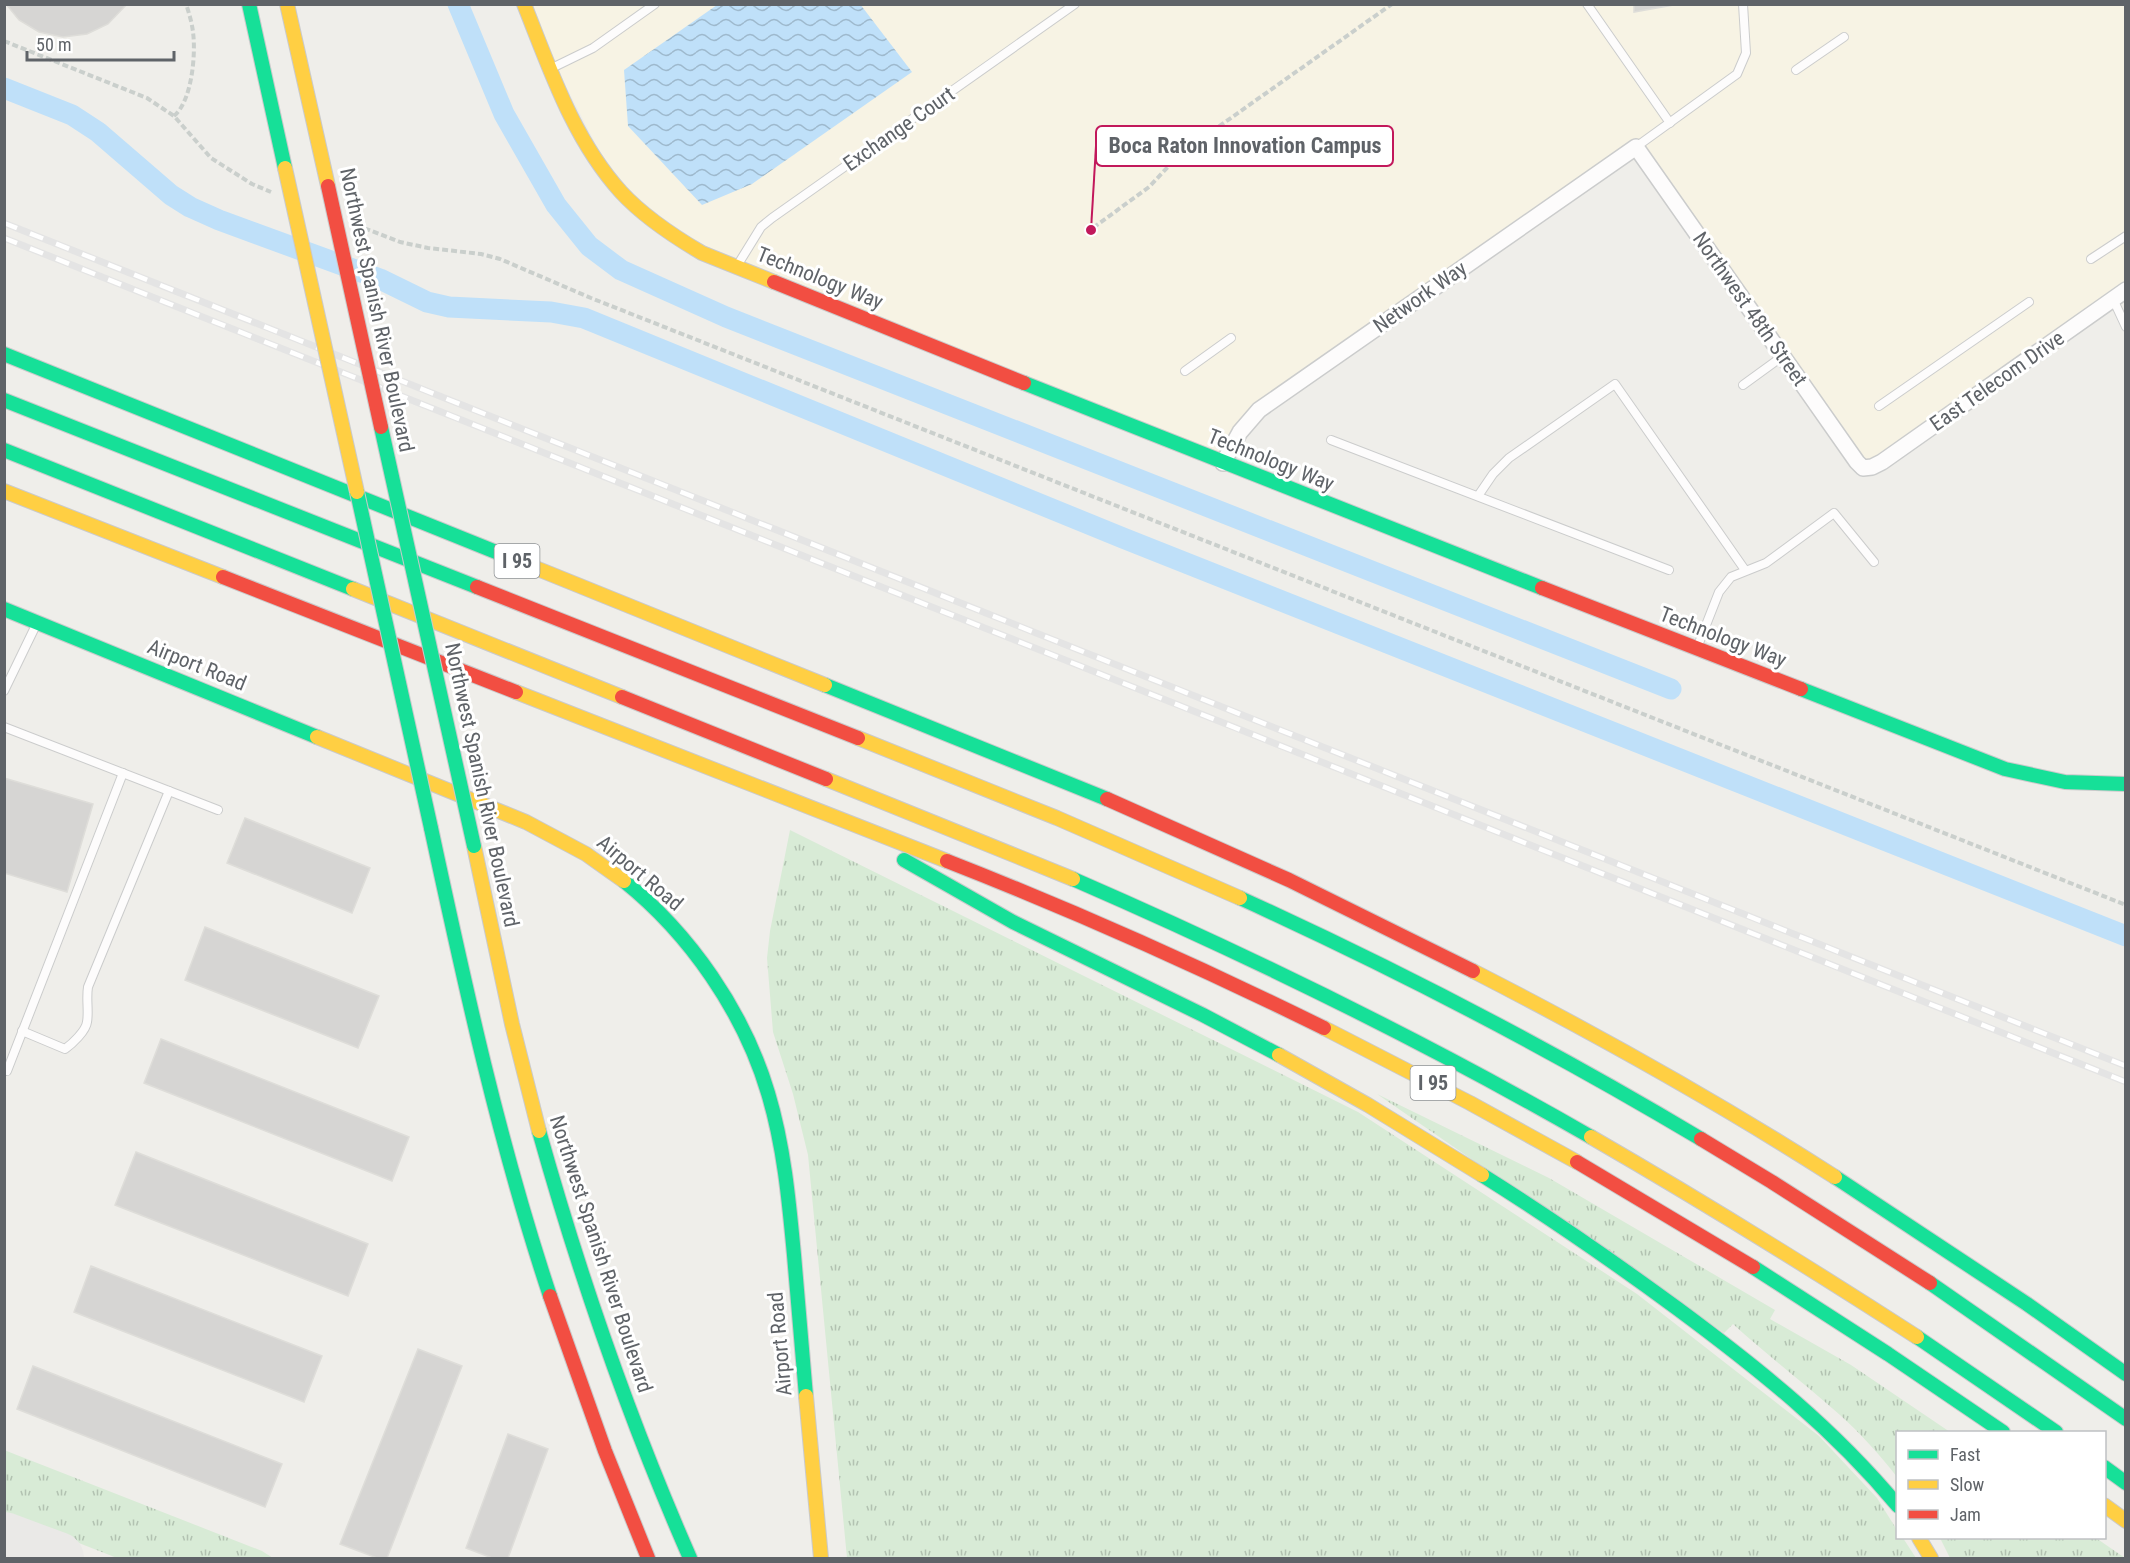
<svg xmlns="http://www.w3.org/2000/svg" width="2130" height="1563" font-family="'Roboto Condensed',sans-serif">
  <defs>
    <pattern id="grass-tufts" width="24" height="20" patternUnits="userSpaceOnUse" patternTransform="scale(1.5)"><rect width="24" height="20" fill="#d8ebd6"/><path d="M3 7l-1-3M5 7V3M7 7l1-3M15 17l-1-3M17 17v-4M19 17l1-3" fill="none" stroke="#b2c2b1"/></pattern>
    <pattern id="water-waves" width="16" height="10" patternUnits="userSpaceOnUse" patternTransform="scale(1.5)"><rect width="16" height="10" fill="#bfe0f9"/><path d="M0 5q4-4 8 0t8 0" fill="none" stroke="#9eb9cd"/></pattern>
  </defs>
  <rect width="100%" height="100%" fill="#efeeea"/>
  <polygon fill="#f7f3e4" points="524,5 2125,5 2125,290 1867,469 1636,147 1274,399 1223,463 719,260 620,191"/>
  <g fill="url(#grass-tufts)">
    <polygon points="790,830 1358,1112 1637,1294 1819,1436 1877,1498 1897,1530 1898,1538 1903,1538 1916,1558 847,1558 808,1155 793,1094 773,1032 767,958 770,931"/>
    <path d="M1377 1094 1549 1178 1775 1310 1770 1319 1851 1365 1950 1432H1898L1897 1477C1880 1455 1861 1434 1840 1415 1805 1384 1768 1356 1733 1324L1724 1333Z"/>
    <polygon points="4,1450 262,1551 273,1558 117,1558 5,1514"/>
    <polygon points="1940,1538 2096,1538 2125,1558 1950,1558"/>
  </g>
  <polygon fill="url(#water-waves)" points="860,4 912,72 752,184 702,205 628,126 624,70 717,5"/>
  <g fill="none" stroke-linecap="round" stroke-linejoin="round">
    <g stroke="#bfe0f9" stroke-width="21">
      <polyline points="458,4 504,114 556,205 589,246 621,270 726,317 1671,689"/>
      <polyline points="4,88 72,115 98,132 171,195 190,207 219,220 380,279 427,302 449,307 551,312 584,318 1123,538 2126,936"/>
    </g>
    <polyline stroke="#eae9e7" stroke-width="52" points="4,1538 58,1558"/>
  </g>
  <g fill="#d6d5d3" stroke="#deddd9" stroke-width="1.5">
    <polygon points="6,4 127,4 108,24 87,34 63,37 39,32 19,20"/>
    <polygon points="1634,4 1679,4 1634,12"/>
    <polygon points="4,778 93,804 67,892 4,873"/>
    <polygon points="245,818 370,868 352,913 227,863"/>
    <polygon points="205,927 379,996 358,1048 185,980"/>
    <polygon points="161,1039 409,1137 392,1181 144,1083"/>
    <polygon points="136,1152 368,1244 348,1296 115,1205"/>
    <polygon points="91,1266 322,1356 304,1402 74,1312"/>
    <polygon points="418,1349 462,1366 387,1558 377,1558 340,1544"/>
    <polygon points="33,1366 282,1464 265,1507 17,1409"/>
    <polygon points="508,1434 548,1449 508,1558 492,1558 466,1548"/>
  </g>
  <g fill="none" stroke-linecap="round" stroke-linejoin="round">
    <defs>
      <g id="lane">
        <polyline points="1587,4 1670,123"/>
        <polyline points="552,68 593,48 655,4"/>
        <polyline points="1796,70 1844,37"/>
        <polyline points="1636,147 1737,74 1746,53 1743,4"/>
        <polyline points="2091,259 2126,236"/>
        <polyline points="737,266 761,227 772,218 1075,4"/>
        <polyline points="2113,299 2126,327"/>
        <polyline points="1185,371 1231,338"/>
        <polyline points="1743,385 1783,356"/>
        <polyline points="1879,406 2029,302"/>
        <polyline points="1331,440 1669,570"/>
        <polyline points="1478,496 1493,474 1509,458 1615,384 1745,570"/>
        <polyline points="1697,648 1719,592 1731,577 1766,563 1834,513 1874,562"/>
        <polyline points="4,691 36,625"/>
        <polyline points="4,727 218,810"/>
        <path d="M22 1031 65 1049C72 1044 86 1031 87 1022 89 1011 86 999 88 987L169 791"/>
        <polyline points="7,1071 123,773"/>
      </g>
      <polyline id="street" points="1223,463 1240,432 1259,410 1636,147 1857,462 1863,468 1872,467 1882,462 2126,290"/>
      <g id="fast">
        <polyline points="249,4 285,168"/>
        <polyline points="4,354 501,554"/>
        <polyline points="1024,383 1542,588"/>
        <polyline points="4,400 477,587"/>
        <polyline points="4,450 353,589"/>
        <polyline points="4,609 317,737"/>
        <polyline points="825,685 1107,799"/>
        <polyline points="1801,689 2005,769 2065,782 2126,784"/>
        <path d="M431 828C465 986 499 1143 550 1296"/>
        <polyline points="904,860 1013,922 1203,1015 1279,1055"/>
        <path d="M1073 879C1250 956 1424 1041 1591 1137"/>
        <path d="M624 881C690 934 744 1012 768 1093 784 1146 789 1201 794 1255 798 1302 802 1349 806 1396"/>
        <path d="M1240 898C1398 970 1552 1050 1701 1139"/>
        <path d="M539 1131C580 1277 629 1419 690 1558"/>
        <path d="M1482 1175C1549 1217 1614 1262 1678 1309 1759 1369 1833 1428 1898 1506"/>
        <polyline points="1835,1177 2027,1304 2126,1374"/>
        <polyline points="1753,1267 1888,1354 2003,1432"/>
        <polyline points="1930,1283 2126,1419"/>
        <polyline points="1917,1337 2056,1432"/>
        <polyline points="2104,1467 2126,1483"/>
      </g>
      <g id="slow">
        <polyline points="287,4 328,186"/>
        <path d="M524 4C550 69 573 139 621 192 644 217 673 236 702 253L774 282"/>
        <polyline points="4,491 223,577"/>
        <polyline points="501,554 825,685"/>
        <polyline points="353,589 622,697"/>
        <polyline points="516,692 947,861"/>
        <polyline points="317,737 526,822 586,854 624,881"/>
        <polyline points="858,738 1057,818 1240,898"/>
        <polyline points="826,779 1073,879"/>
        <polyline points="474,846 512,1024 539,1131"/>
        <path d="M1473 971C1596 1034 1718 1102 1835 1177"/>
        <polyline points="1324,1028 1470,1103 1577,1162"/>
        <polyline points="1279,1055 1368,1105 1482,1175"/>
        <path d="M1591 1137C1702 1201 1810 1268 1917 1337"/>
        <polyline points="806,1396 821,1558"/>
        <polyline points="2104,1505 2126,1521"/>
        <polyline points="1919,1538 1931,1558"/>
      </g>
      <g id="jam">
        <polyline points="774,282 1024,383"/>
        <polyline points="223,577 516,692"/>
        <polyline points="477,587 858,738"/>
        <polyline points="1542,588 1801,689"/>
        <polyline points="622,697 826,779"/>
        <polyline points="1107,799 1289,880 1473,971"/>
        <path d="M947 861C1075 911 1200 967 1324 1028"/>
        <polyline points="1701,1139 1772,1182 1930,1283"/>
        <polyline points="1577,1162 1753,1267"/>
        <polyline points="550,1296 605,1451 648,1558"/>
      </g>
    </defs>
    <use href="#lane" stroke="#cbcccc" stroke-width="10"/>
    <use href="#street" stroke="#cbcccc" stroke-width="18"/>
    <use href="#fast" stroke="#cacacb" stroke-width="16"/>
    <use href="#slow" stroke="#cacacb" stroke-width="16"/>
    <use href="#jam" stroke="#cacacb" stroke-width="16"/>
    <g stroke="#cacfcc" stroke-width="4" stroke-dasharray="6 3" stroke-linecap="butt">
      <polyline points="4,41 147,98 174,116 211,158 252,184 271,192"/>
      <path d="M174 116C192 101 196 54 193 32 192 23 189 13 186 4"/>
      <polyline points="356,225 400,242 428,248 481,254 500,259 591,298 2126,905"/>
      <polyline points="1086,233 1149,187 1180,154 1392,4"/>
    </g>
    <use href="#lane" stroke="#fdfcfc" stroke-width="8"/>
    <use href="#street" stroke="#fdfcfc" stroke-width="15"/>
    <use href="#fast" stroke="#16e098" stroke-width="14"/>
    <use href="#slow" stroke="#ffcf43" stroke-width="14"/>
    <use href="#jam" stroke="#f24e42" stroke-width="14"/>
    <defs>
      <g id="rail">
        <polyline points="4,223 2126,1066"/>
        <polyline points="4,238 2126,1082"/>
      </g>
    </defs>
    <use href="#rail" stroke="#e4e4e4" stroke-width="7"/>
    <use href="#rail" stroke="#fff" stroke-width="4.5" stroke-dasharray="14" stroke-linecap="butt"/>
    <defs>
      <g id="fast-bridge">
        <polyline points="381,427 474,846"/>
        <polyline points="357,492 431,828"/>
      </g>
      <polyline id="slow-bridge" points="285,168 357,492"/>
      <polyline id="jam-bridge" points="328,186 381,427"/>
    </defs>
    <use href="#fast-bridge" stroke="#cacacb" stroke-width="16" stroke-linecap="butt"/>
    <use href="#slow-bridge" stroke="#cacacb" stroke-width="16" stroke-linecap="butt"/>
    <use href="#jam-bridge" stroke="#cacacb" stroke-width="16" stroke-linecap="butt"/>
    <use href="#fast-bridge" stroke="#16e098" stroke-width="14"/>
    <use href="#slow-bridge" stroke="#ffcf43" stroke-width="14"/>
    <use href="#jam-bridge" stroke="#f24e42" stroke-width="14"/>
  </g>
  <g text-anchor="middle" stroke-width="6" stroke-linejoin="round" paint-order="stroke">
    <g fill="#fff" stroke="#8f9295" stroke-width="1.5">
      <rect x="494.5" y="544" width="45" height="34" rx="4.5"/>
      <rect x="1410.5" y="1066" width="45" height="34" rx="4.5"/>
    </g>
    <g font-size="20" font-weight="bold" fill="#5f6368">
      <text x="517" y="568">I 95</text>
      <text x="1433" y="1090">I 95</text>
    </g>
    <g font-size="21" fill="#5f6368" stroke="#fff">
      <text transform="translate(899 129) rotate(-35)" y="7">Exchange Court</text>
      <text transform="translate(820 278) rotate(22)" y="7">Technology Way</text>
      <text transform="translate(1420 297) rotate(-35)" y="7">Network Way</text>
      <text transform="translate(1750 309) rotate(55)" y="7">Northwest 48th Street</text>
      <text transform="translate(377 310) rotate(78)" y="7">Northwest Spanish River Boulevard</text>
      <text transform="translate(1997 381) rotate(-35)" y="7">East Telecom Drive</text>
      <text transform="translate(1271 460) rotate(22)" y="7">Technology Way</text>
      <text transform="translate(1723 637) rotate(21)" y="7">Technology Way</text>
      <text transform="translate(197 665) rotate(22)" y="7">Airport Road</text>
      <text transform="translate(482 785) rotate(78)" y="7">Northwest Spanish River Boulevard</text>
      <text transform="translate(640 873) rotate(40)" y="7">Airport Road</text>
      <text transform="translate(601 1254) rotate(72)" y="7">Northwest Spanish River Boulevard</text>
      <text transform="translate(780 1344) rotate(-95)" y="7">Airport Road</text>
    </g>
  </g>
  <path fill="none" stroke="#c2185b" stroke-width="2" d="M1091 230L1096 146"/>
  <circle fill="#c2185b" stroke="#fff" stroke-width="2" cx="1091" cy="230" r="6"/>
  <rect fill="#fff" stroke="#c2185b" stroke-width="2" x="1096" y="126" width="297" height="40" rx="6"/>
  <g font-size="22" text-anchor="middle" font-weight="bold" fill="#5f6368">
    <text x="1245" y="153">Boca Raton Innovation Campus</text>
  </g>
  <rect width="2130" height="1563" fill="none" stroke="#5f6368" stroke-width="12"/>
  <rect x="1896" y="1431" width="210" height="108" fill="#ffffff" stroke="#bfc1c3" stroke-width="1.5"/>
  <rect x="1908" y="1450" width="30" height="9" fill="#16e098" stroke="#bfc1c3" stroke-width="1.5"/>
  <text x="1950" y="1461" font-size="18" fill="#5f6368">Fast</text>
  <rect x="1908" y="1480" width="30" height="9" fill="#ffcf43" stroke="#bfc1c3" stroke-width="1.5"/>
  <text x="1950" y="1491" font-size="18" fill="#5f6368">Slow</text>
  <rect x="1908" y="1510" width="30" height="9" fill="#f24e42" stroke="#bfc1c3" stroke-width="1.5"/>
  <text x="1950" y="1521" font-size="18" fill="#5f6368">Jam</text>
  <path d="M27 51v9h147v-9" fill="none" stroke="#5f6368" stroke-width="3"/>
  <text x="36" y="51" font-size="18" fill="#5f6368" stroke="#ffffff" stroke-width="4.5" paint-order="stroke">50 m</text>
</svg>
